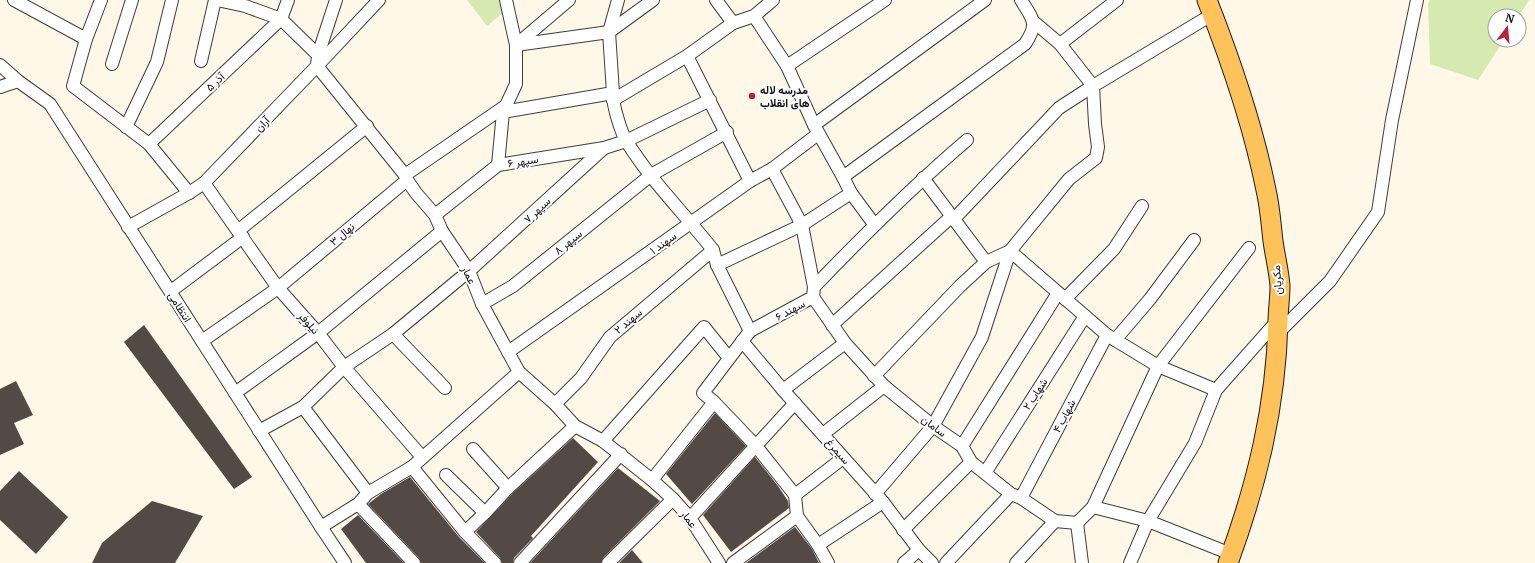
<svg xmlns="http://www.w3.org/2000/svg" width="1535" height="563" font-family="Merriweather,Vazirmatn,serif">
  <rect width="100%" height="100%" fill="#fff8e8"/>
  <g fill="#d5e9b1">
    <polygon points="467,0 500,0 504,12 487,26"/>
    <polygon points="1430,0 1529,0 1519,16 1495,16 1495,40 1504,40 1478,80 1430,64 1428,4"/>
  </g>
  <g fill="#534a46">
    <polygon points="144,325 252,477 234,489 124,342"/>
    <polygon points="16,381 33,415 14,423 24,444 0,455 0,389"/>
    <polygon points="715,413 746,446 692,504 666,474"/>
    <polygon points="573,438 598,462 531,536 533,538 514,558 513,563 502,563 500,558 476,532 513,493"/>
    <polygon points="755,457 778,486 788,501 789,508 731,552 703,515"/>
    <polygon points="618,468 660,501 603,558 601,563 530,563"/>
    <polygon points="19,471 68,517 36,554 0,520 0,491"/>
    <polygon points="410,477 459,537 485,563 421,563 419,558 368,504 381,494"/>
    <polygon points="152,501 203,516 175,563 92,563 102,543"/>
    <polygon points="358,515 404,563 366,563 341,529"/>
    <polygon points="795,527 812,549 819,563 746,563"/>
    <polygon points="632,550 643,563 619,563"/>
  </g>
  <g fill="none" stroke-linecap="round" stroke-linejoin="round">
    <defs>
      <g id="minor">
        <polyline points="14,0 86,39"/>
        <polyline points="101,0 86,39 73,86 149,144 189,193"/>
        <polyline points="217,0 245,6 281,19 318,55 317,66 405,175 407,180 416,193 435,215 442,231 469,271 482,304 519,372 555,404 575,426 603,441 652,480 673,499 690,518 719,563"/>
        <path d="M618 0 609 32 613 93C612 103 621 133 627 142 651 181 685 214 713 250L717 265 750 331"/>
        <polyline points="716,0 733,23"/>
        <polyline points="754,16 787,66 814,125 843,177 851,193 874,224"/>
        <polyline points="1060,44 1117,0"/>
        <polyline points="516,45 609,32 653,0"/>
        <polyline points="516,45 569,0"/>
        <polyline points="318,55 336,0"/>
        <polyline points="687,56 750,181"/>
        <polyline points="201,61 215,0"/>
        <polyline points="112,64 132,0"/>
        <polyline points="0,65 18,81 50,104 321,527 345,563"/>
        <polyline points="787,66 885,0"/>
        <polyline points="0,87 18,81"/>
        <polyline points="613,100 687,56 733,23 754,16 773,0"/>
        <polyline points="503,112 613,93"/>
        <polyline points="814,125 985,0"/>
        <polyline points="126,127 157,62 172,0"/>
        <polyline points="149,144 281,19 288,0"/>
        <polyline points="498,165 503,112 516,84 516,45 506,0"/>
        <polyline points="772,169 802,225 814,287"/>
        <polyline points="405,175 504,107"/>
        <path d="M843 177 1025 44C1039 23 1033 20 1021 0"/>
        <polyline points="204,183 278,288 318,333 344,367 422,457"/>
        <polyline points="435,215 498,165 604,148 626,141 710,100"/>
        <polyline points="954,219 1059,108 1093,86 1213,14"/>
        <polyline points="128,227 189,193 204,183 317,66 379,0"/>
        <polyline points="238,231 367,126"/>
        <polyline points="1010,251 1107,335 1158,366 1216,390"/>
        <polyline points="986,262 1010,251"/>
        <polyline points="717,265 802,225 851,193"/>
        <polyline points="171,291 243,237"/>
        <polyline points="813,297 845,343 884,386 933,426 962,446 971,462 1011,494 1021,498 1055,521 1077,523"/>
        <polyline points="1065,299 1114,249 1142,206"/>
        <polyline points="482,304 513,286 651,175 727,132"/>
        <polyline points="832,325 952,216"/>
        <polyline points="1278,333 1330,281 1378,212 1392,120 1417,0"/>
        <polyline points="393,334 445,388"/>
        <polyline points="1115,340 1150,299 1194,240"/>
        <polyline points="202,341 278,288 407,180"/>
        <polyline points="742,341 783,390 883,502 919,550 932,563"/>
        <polyline points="508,352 750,181 772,169 818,134"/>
        <polyline points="874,376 960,286 986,262 923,178"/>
        <polyline points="783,390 845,343"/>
        <polyline points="235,393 318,333 442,231"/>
        <polyline points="714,402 756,446 795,495 797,516 818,545 828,563"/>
        <polyline points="555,404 581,378 610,337 713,250"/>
        <polyline points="303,407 368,493"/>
        <polyline points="259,431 303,407 344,367 393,334 469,271 604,148"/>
        <polyline points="823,434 884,386"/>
        <polyline points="603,441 704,327 729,358"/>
        <polyline points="962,446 1058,293"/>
        <polyline points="473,449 508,488"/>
        <polyline points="412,467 465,532 495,563"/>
        <polyline points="985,473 1085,316"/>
        <polyline points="446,475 485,513"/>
        <path d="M652 480 714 402 703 393 750 331 813 297 814 287C863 236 913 186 967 140"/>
        <polyline points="875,494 933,426 982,337 1010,251 1069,179 1096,158 1098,147 1095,124 1093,86 1060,44 1034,22"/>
        <polyline points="795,495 843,458"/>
        <polyline points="1021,498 1107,335"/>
        <polyline points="358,504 414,563"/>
        <polyline points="1093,507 1148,521 1231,554"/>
        <polyline points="690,518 795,403"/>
        <polyline points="1077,523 1093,507 1158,366 1249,248"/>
        <polyline points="1077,523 1082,563"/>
        <polyline points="321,527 358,504 368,493 412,467 519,372"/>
        <polyline points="903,530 971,462"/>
        <polyline points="465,532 485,513 508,488 575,426"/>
        <polyline points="818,545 883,502"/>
        <polyline points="520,563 621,454"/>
        <polyline points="608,563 673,499"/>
        <polyline points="733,563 797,516"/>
        <polyline points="904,563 919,550"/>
        <polyline points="946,563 1011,494"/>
        <polyline points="1016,563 1055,521"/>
        <polyline points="1130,563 1148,521 1195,443 1216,390 1278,320"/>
      </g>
      <path id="primary" d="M1207 0C1231 61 1253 125 1266 190 1270 207 1271 224 1273 241 1275 256 1279 271 1280 286 1280 298 1278 310 1278 322 1276 406 1257 484 1228 563"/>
    </defs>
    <use href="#minor" stroke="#3d3d3d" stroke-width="14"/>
    <use href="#primary" stroke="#1b1b1b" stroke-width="21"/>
    <use href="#minor" stroke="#fff" stroke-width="12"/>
    <use href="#primary" stroke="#fdc35a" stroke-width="19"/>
  </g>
  <circle fill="#bd2039" stroke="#fff" stroke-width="1.5" cx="752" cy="96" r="4"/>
  <g text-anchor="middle" stroke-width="4" stroke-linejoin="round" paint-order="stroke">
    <g font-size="11" fill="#0a0a0a" stroke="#fff">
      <text transform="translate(215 82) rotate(-43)" y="4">آذر ۵</text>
      <text transform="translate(262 124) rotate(-46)" y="4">آران</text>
      <text transform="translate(523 161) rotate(-9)" y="4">سپهر ۶</text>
      <text transform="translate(537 210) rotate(-43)" y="4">سپهر ۷</text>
      <text transform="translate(342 234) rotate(-40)" y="4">نهال ۳</text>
      <text transform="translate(568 242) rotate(-39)" y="4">سپهر ۸</text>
      <text transform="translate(663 243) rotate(-35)" y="4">سهند ۱</text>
      <text transform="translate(469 275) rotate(63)" y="4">عمار</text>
      <text transform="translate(1277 280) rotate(-94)" y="4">مکریان</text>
      <text transform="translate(180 307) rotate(58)" y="4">انتظامی</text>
      <text transform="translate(790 310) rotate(-28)" y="4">سهند ۶</text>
      <text transform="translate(628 321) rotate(-40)" y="4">سهند ۲</text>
      <text transform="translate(309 323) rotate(49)" y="4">نیلوفر</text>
      <text transform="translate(1035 394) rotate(-57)" y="4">شهاب ۲</text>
      <text transform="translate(1064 416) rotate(-62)" y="4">شهاب ۴</text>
      <text transform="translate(934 426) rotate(37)" y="4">سامان</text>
      <text transform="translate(838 451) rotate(49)" y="4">سیمرغ</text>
      <text transform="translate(689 519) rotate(52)" y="4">عمار</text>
    </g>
    <g font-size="11" font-weight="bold" fill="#0a0a0a" stroke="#fff" text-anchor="start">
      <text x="760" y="94">مدرسه لاله<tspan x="760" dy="13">های انقلاب</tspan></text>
    </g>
  </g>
  <g transform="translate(1507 28) rotate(16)"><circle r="19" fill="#ffffff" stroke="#9d9d9d"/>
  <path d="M0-3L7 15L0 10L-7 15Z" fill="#bd2039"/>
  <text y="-6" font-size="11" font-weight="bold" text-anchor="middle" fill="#0a0a0a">N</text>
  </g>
</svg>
